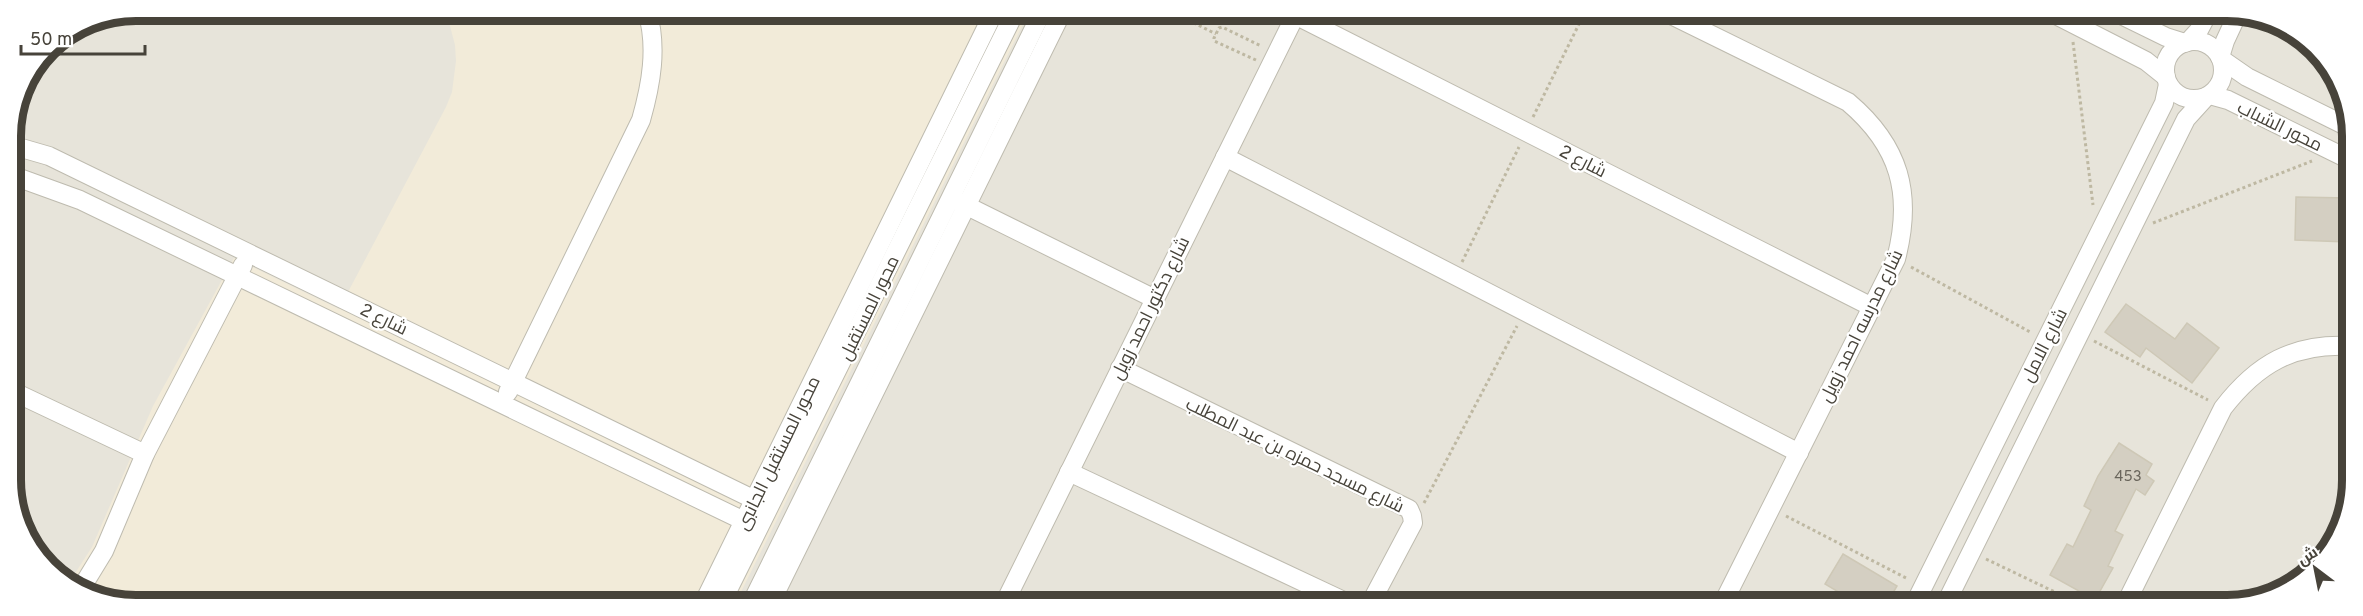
<svg xmlns="http://www.w3.org/2000/svg" width="2363" height="616" font-family="Overpass,Cairo,sans-serif">
  <rect width="100%" height="100%" fill="#f4f2eb"/>
  <polygon fill="#e7e4da" points="136,11 2252,13 2316,47 2350,111 2350,505 2310,575 2235,605 111,603 47,569 13,505 11,128 23,81 47,47 88,20"/>
  <polygon fill="#f2ebd9" points="446,11 1029,12 735,604 111,603 70,581 92,547 153,406 234,258 339,309 446,107 452,92 456,61 455,45"/>
  <g fill="#d4cfc2" stroke="#cec8b6" stroke-width="1.5">
    <polygon points="2296,197 2348,198 2347,242 2295,240"/>
    <polygon points="2126,304 2175,339 2187,323 2219,348 2192,383 2146,348 2140,357 2105,332"/>
    <polygon points="2119,443 2152,464 2146,475 2154,481 2145,495 2136,489 2115,531 2123,535 2108,566 2113,568 2095,600 2050,575 2067,544 2073,547 2091,510 2084,506 2098,476"/>
    <polygon points="1843,554 1897,586 1886,605 1831,605 1837,591 1825,584"/>
  </g>
  <g fill="none" stroke-linecap="round" stroke-linejoin="round">
    <defs>
      <g id="minor">
        <path d="M1665 12 1848 102C1900 146 1913 194 1896 259L1722 605"/>
        <polyline points="2052,13 2146,61 2166,77"/>
        <polyline points="2117,13 2166,37 2185,43"/>
        <polyline points="1295,15 1872,307"/>
        <circle cx="2194" cy="70" r="29"/>
        <polyline points="2188,42 2199,30 2208,13"/>
        <polyline points="2220,57 2225,41 2238,13"/>
        <polyline points="2221,59 2247,77 2350,128"/>
        <polyline points="2210,95 2228,100 2350,160"/>
        <polyline points="11,145 49,156 755,500"/>
        <polyline points="1225,157 1799,453"/>
        <polyline points="11,175 80,200 744,521"/>
        <polyline points="957,201 1155,299"/>
        <polyline points="1120,368 1409,509 1412,516 1413,523 1370,604"/>
        <polyline points="12,391 145,454"/>
        <path d="M508 392 641 120C651 85 658 47 647 11"/>
        <polyline points="1069,472 1350,604"/>
        <polyline points="82,587 104,551 145,454 243,265"/>
        <polyline points="703,604 994,12"/>
        <polyline points="721,604 1015,12"/>
        <polyline points="751,604 1042,12"/>
        <polyline points="770,604 1062,12"/>
        <polyline points="1004,604 1297,12"/>
        <polyline points="1914,605 2164,103 2168,84"/>
        <polyline points="1945,605 2186,119 2206,97"/>
        <path d="M2125 605 2223 408C2257 364 2293 343 2350 346"/>
      </g>
    </defs>
    <use href="#minor" stroke="#bebbaf" stroke-width="20"/>
    <g stroke="#beb8a2" stroke-width="3" stroke-dasharray="3 3" stroke-linecap="butt">
      <polyline points="1172,12 1216,34"/>
      <polyline points="2073,42 2093,205"/>
      <polyline points="1256,60 1214,41 1214,38 1219,28 1222,27 1261,46"/>
      <polyline points="1533,117 1585,12"/>
      <polyline points="2153,223 2312,161"/>
      <polyline points="1462,262 1519,147"/>
      <polyline points="1911,267 2032,333"/>
      <polyline points="2094,341 2208,400"/>
      <polyline points="1424,503 1517,326"/>
      <polyline points="1786,516 1908,579"/>
      <polyline points="1986,559 2082,605"/>
    </g>
    <use href="#minor" stroke="#fff" stroke-width="18"/>
  </g>
  <g text-anchor="middle" stroke-width="4.5" stroke-linejoin="round" paint-order="stroke">
    <g font-size="15" fill="#6a665c">
      <text x="2128" y="481">453</text>
    </g>
    <g font-size="18" fill="#47433a" stroke="#fff">
      <text transform="translate(2280 126) rotate(26)" y="6">محور الشباب</text>
      <text transform="translate(1583 161) rotate(27)" y="6">شارع 2</text>
      <text transform="translate(869 308) rotate(-64)" y="6">محور المستقبل</text>
      <text transform="translate(1150 308) rotate(-64)" y="6">شارع دكتور احمد زويل</text>
      <text transform="translate(384 319) rotate(26)" y="6">شارع 2</text>
      <text transform="translate(1861 326) rotate(-64)" y="6">شارع مدرسه احمد زويل</text>
      <text transform="translate(2044 345) rotate(-63)" y="6">شارع الامل</text>
      <text transform="translate(778 453) rotate(-64)" y="6">محور المستقبل الجانبى</text>
      <text transform="translate(1295 455) rotate(26)" y="6">شارع مسجد حمزه بن عبد المطلب</text>
    </g>
  </g>
  <path d="M0 0H2363V616H0ZM136 21H2227A115 115 0 0 1 2342 136V480A115 115 0 0 1 2227 595H136A115 115 0 0 1 21 480V136A115 115 0 0 1 136 21Z" fill="#fff" fill-rule="evenodd"/>
  <path fill="none" stroke="#47433a" stroke-width="8" d="M136 21H2227A115 115 0 0 1 2342 136V480A115 115 0 0 1 2227 595H136A115 115 0 0 1 21 480V136A115 115 0 0 1 136 21Z"/>
  <g transform="translate(2315 568) rotate(328)" stroke="#ffffff" stroke-width="4.5" paint-order="stroke">
  <path d="M0-4.5L10 22L0 15L-10 22Z" fill="#47433a"/>
  <text y="-9" font-size="16" font-weight="bold" text-anchor="middle" fill="#47433a">ش</text>
  </g>
  <path d="M21 45v9h124v-9" fill="none" stroke="#47433a" stroke-width="3"/>
  <text x="30" y="45" font-size="18" fill="#47433a" stroke="#ffffff" stroke-width="4.5" paint-order="stroke">50 m</text>
</svg>
